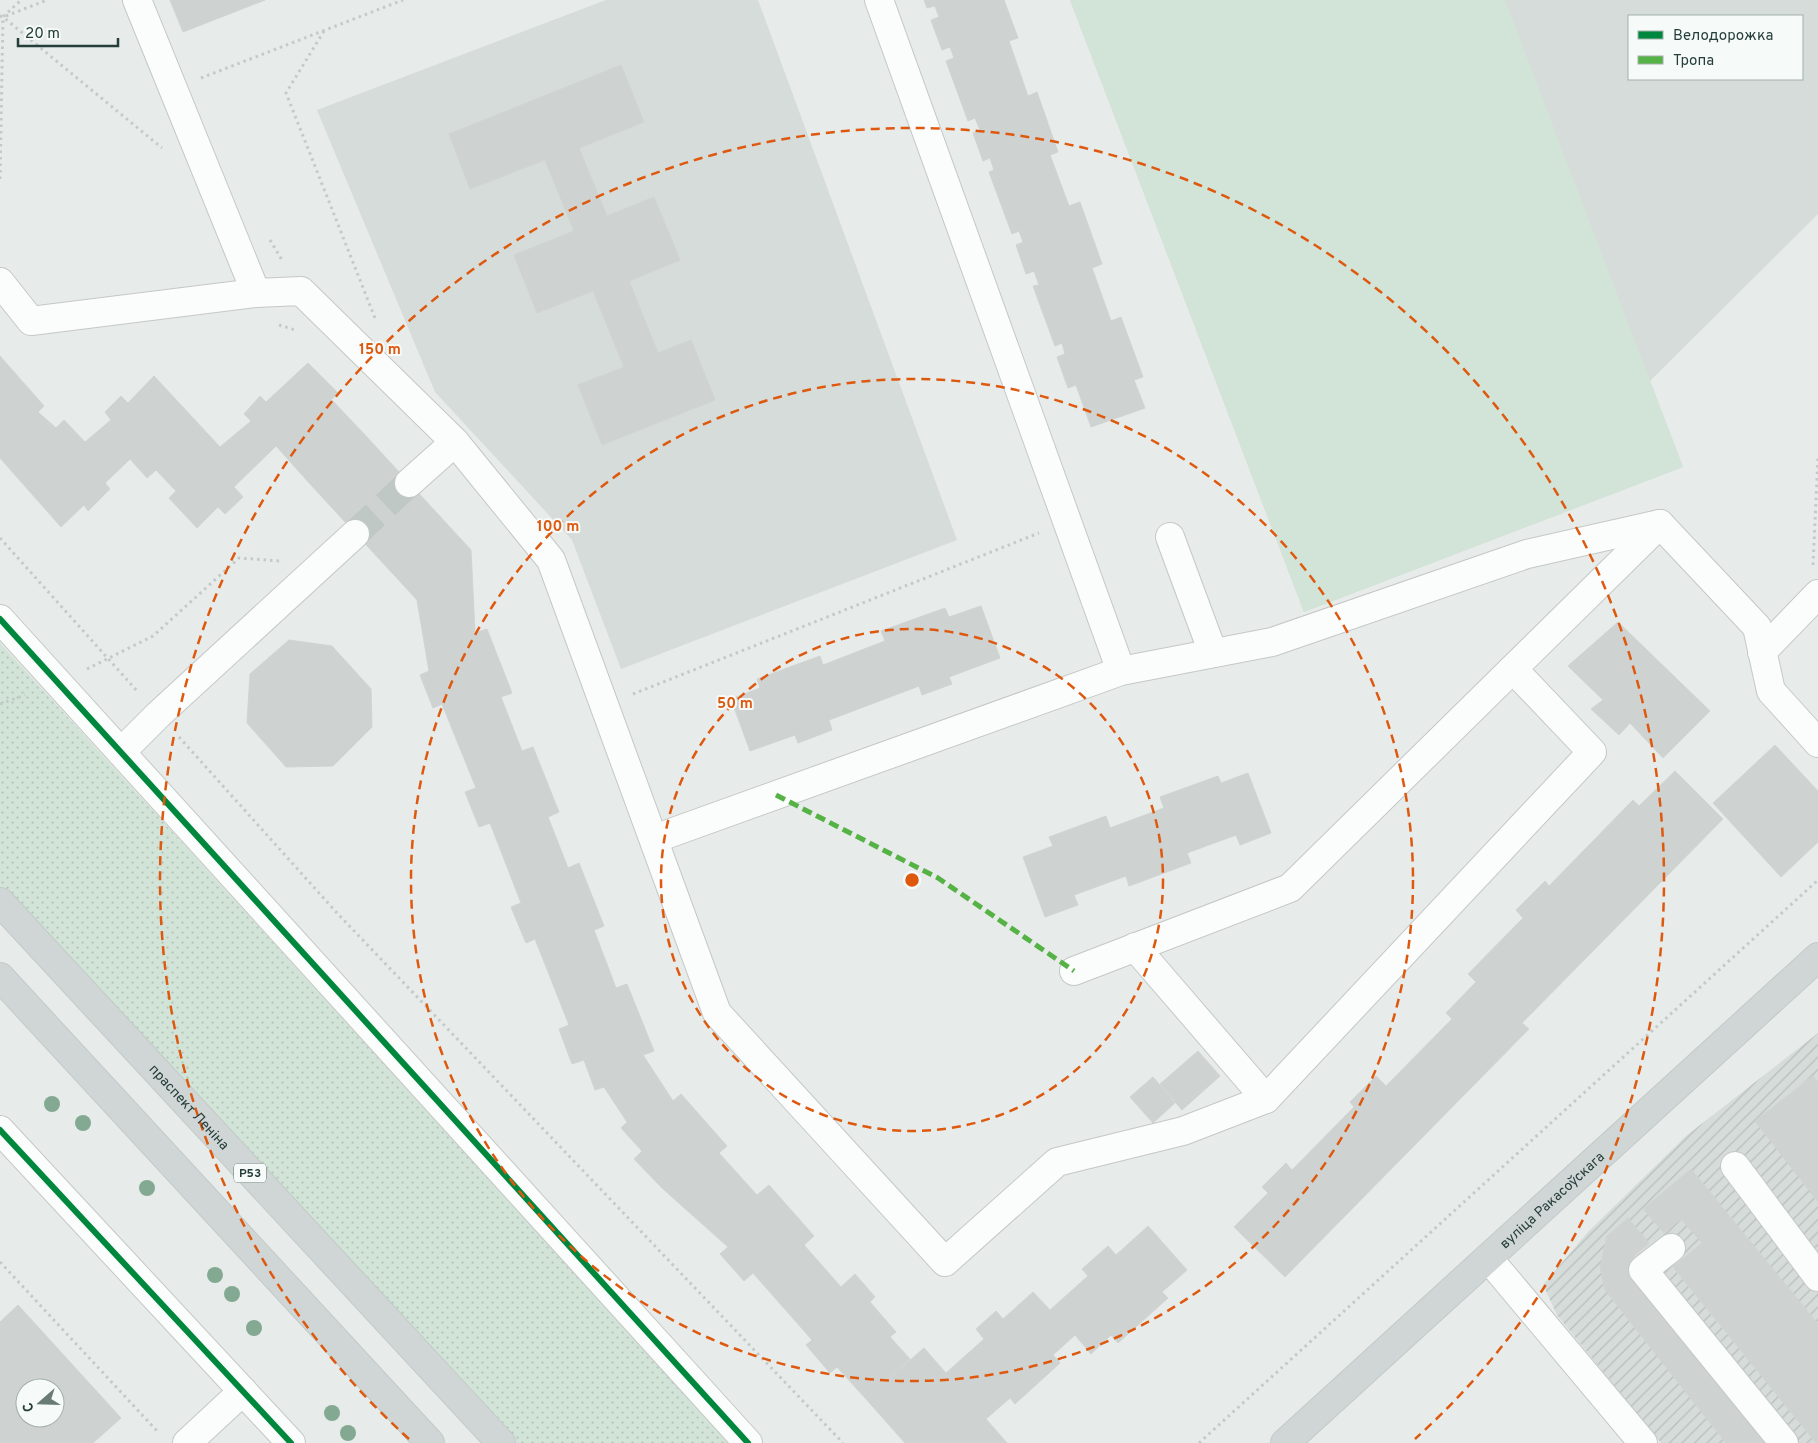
<svg xmlns="http://www.w3.org/2000/svg" width="1818" height="1443" font-family="Overpass,sans-serif">
  <defs>
    <pattern id="industrial-furrows" width="10" height="10" patternUnits="userSpaceOnUse" patternTransform="scale(1.25)"><rect width="10" height="10" fill="#d6dcd9"/><path d="M-1 1l2-2M0 10L10 0M9 11l2-2" fill="none" stroke="#b8bebb"/></pattern>
    <pattern id="park-dots" width="8" height="8" patternUnits="userSpaceOnUse" patternTransform="scale(1.25)"><rect width="8" height="8" fill="#d2e3d7"/><path d="M2 2h.1M6 6h.1" fill="none" stroke="#b4c4b9" stroke-width="1.8" stroke-linecap="round"/></pattern>
  </defs>
  <rect width="100%" height="100%" fill="#e7ebe9"/>
  <g fill="#d6dcd9" fill-rule="evenodd">
    <polygon points="606,0 758,0 957,540 621,669 572,540 435,392 317,110"/>
    <path d="M1070 0H1818V214L1650 381 1683 467 1304 612ZM1629 16H1802V79H1629Z"/>
  </g>
  <polygon fill="url(#industrial-furrows)" points="1818,1033 1818,1443 1661,1443 1557,1315 1543,1285 1588,1232 1686,1136"/>
  <polygon fill="url(#park-dots)" points="0,643 730,1443 512,1443 0,895"/>
  <polygon fill="#d2e3d7" points="1070,0 1505,0 1683,467 1304,612"/>
  <g fill="#ced3d1" stroke="#d0d4d2" fill-rule="evenodd">
    <polygon points="170,0 265,0 183,32"/>
    <polygon points="924,0 1004,0 1018,38 1009,41 1028,96 1037,92 1058,152 1050,155 1069,206 1080,202 1102,264 1092,268 1111,321 1121,317 1143,377 1134,380 1145,408 1091,427 1076,385 1068,388 1057,357 1065,354 1062,343 1055,346 1033,286 1039,285 1034,271 1026,274 1016,245 1023,242 1019,231 1012,234 989,172 994,170 990,158 983,161 973,133 980,130 975,118 968,121 946,61 954,58 950,47 942,50 931,20 939,17 935,6 927,8"/>
    <polygon points="621,65 644,122 579,148 607,216 654,197 680,260 629,281 658,353 691,340 715,400 602,445 578,385 624,367 593,291 537,313 514,255 574,231 545,160 470,189 449,134"/>
    <polygon points="0,356 44,406 38,412 56,428 64,420 85,442 111,420 105,412 121,396 128,403 154,376 220,447 251,421 244,414 260,396 266,402 308,363 339,394 331,399 365,435 311,485 276,446 234,487 243,497 225,514 218,507 197,528 169,498 176,491 156,470 147,478 130,459 105,483 110,489 88,511 84,505 61,527 0,458"/>
    <polygon points="365,435 471,550 417,600 311,485"/>
    <polygon points="471,550 475,633 487,629 512,693 501,697 522,751 533,747 559,812 548,817 568,868 579,863 604,926 594,930 616,988 627,984 654,1051 643,1055 673,1101 681,1094 727,1146 719,1153 757,1195 769,1185 814,1236 804,1245 841,1287 855,1274 875,1297 870,1302 896,1332 890,1337 910,1359 866,1399 837,1367 830,1373 806,1345 812,1340 753,1273 744,1281 720,1254 728,1247 662,1188 634,1159 642,1151 621,1128 627,1122 604,1087 595,1090 584,1060 572,1064 559,1029 569,1025 535,939 526,943 511,907 521,903 490,823 479,827 465,792 476,788 442,704 433,708 420,675 429,671 417,600"/>
    <polygon points="981,606 1000,658 949,677 952,684 922,695 919,686 829,720 832,730 798,743 795,735 750,751 731,699 760,688 757,679 820,656 823,665 885,641 881,631 945,608 949,617"/>
    <polygon points="1618,622 1710,711 1663,758 1630,723 1619,735 1591,709 1603,700 1568,666"/>
    <polygon points="289,640 332,646 371,689 372,727 333,766 286,767 247,723 250,674"/>
    <polygon points="1775,745 1818,791 1818,842 1781,877 1713,803"/>
    <polygon points="1675,771 1723,819 1522,1023 1529,1029 1285,1277 1234,1227 1268,1193 1262,1187 1286,1163 1292,1170 1354,1107 1350,1102 1376,1076 1386,1086 1452,1019 1446,1013 1476,982 1468,974 1523,918 1516,910 1545,881 1549,886 1633,800 1639,806"/>
    <polygon points="1248,773 1271,833 1240,845 1236,835 1187,853 1191,863 1129,886 1126,876 1074,895 1078,905 1045,917 1023,857 1053,846 1049,837 1106,816 1110,828 1164,808 1160,797 1218,776 1221,783"/>
    <polygon points="1198,1051 1220,1076 1182,1110 1160,1084"/>
    <polygon points="1813,1076 1818,1083 1818,1202 1755,1121"/>
    <polygon points="1153,1077 1175,1103 1153,1123 1130,1097"/>
    <polygon points="1691,1169 1818,1324 1818,1443 1816,1443 1673,1267 1702,1243 1681,1219 1664,1233 1643,1209"/>
    <polygon points="1628,1218 1649,1243 1634,1256 1632,1274 1766,1443 1726,1443 1605,1290 1600,1267 1607,1236"/>
    <polygon points="1148,1226 1187,1270 1162,1292 1168,1298 1118,1343 1111,1335 1091,1354 1075,1335 1053,1355 1060,1363 1015,1404 1010,1398 986,1419 946,1373 984,1339 976,1329 996,1311 1003,1319 1033,1292 1050,1310 1088,1276 1082,1269 1108,1246 1116,1255"/>
    <path d="M18 1305 121 1418 93 1443H0V1322ZM25 1388H55V1418H25Z"/>
    <polygon points="924,1348 986,1419 1007,1443 905,1443 866,1399"/>
  </g>
  <g fill="none" stroke-linecap="round" stroke-linejoin="round">
    <polyline stroke="#c0c8c6" stroke-width="28" stroke-dasharray="28 14" stroke-linecap="butt" points="355,534 409,483"/>
    <defs>
      <g id="minor">
        <polyline points="137,0 256,293"/>
        <polyline points="879,0 1121,671 1272,642 1527,554 1660,524 1757,627 1771,691 1818,743"/>
        <polyline points="0,282 31,321 256,293 301,291 455,442 551,560 717,1013 945,1262 1057,1162 1183,1131 1266,1099 1135,947"/>
        <polyline points="409,483 455,442"/>
        <polyline points="1170,537 1213,653"/>
        <polyline points="0,619 748,1443"/>
        <polyline points="1762,652 1818,594"/>
        <polyline points="121,752 158,715 355,534"/>
        <polyline points="654,839 1121,671"/>
        <polyline points="1074,971 1290,888 1660,524"/>
        <polyline points="1266,1099 1592,752 1513,669"/>
        <polyline points="0,1130 291,1443"/>
        <polyline points="1735,1166 1818,1277"/>
        <polyline points="1671,1248 1643,1270 1784,1443"/>
        <polyline points="1488,1258 1643,1443"/>
        <polyline points="187,1443 243,1391"/>
      </g>
      <g id="major">
        <path id="s1" d="M0 902 501 1443"/>
        <polyline points="0,977 430,1443"/>
        <path id="s2" d="M1285 1443 1818 957"/>
      </g>
    </defs>
    <use href="#minor" stroke="#c4c8c6" stroke-width="30"/>
    <use href="#major" stroke="#c2cac8" stroke-width="30"/>
    <g stroke="#c2cbc9" stroke-width="3" stroke-dasharray="2.5 4" stroke-linecap="butt">
      <polyline points="0,16 3,17 162,148"/>
      <polyline points="6,16 47,0"/>
      <polyline points="324,31 286,93 375,318"/>
      <polyline points="201,78 403,0"/>
      <polyline points="0,179 3,17 21,0"/>
      <polyline points="270,240 282,260"/>
      <polyline points="279,325 295,330"/>
      <polyline points="0,538 138,692"/>
      <polyline points="1813,565 1818,458"/>
      <polyline points="87,669 153,636 239,558 279,561"/>
      <polyline points="633,694 1039,533"/>
      <polyline points="0,704 25,695"/>
      <polyline points="179,737 337,913 843,1443"/>
      <polyline points="0,1262 158,1432"/>
      <polyline points="1199,1443 1818,880"/>
    </g>
    <use href="#minor" stroke="#fbfcfc" stroke-width="28"/>
    <use href="#major" stroke="#d0d6d5" stroke-width="28"/>
    <polyline stroke="#55b346" stroke-width="5" stroke-dasharray="10 5" stroke-linecap="butt" points="776,795 938,878 1074,971"/>
    <defs>
      <g id="cycleway">
        <polyline points="0,619 748,1443"/>
        <polyline points="0,1130 291,1443"/>
      </g>
    </defs>
    <use href="#cycleway" stroke="#f6faf8" stroke-width="9"/>
    <use href="#cycleway" stroke="#00873e" stroke-width="6"/>
  </g>
  <g fill="#83a993">
    <circle cx="52" cy="1104" r="8"/>
    <circle cx="83" cy="1123" r="8"/>
    <circle cx="147" cy="1188" r="8"/>
    <circle cx="215" cy="1275" r="8"/>
    <circle cx="232" cy="1294" r="8"/>
    <circle cx="254" cy="1328" r="8"/>
    <circle cx="332" cy="1413" r="8"/>
    <circle cx="348" cy="1433" r="8"/>
  </g>
  <g fill="none" stroke="#de580e" stroke-width="2.5" stroke-dasharray="9 6">
    <circle cx="912" cy="880" r="251"/>
    <circle cx="912" cy="880" r="501"/>
    <path d="M409 1439A752 752 0 1 1 1415 1439"/>
  </g>
  <g text-anchor="middle" stroke-width="4" stroke-linejoin="round" paint-order="stroke">
    <rect fill="#f6faf8" stroke="#647672" stroke-width="1" x="234" y="1163.5" width="32" height="19" rx="4"/>
    <g font-size="12" font-weight="bold" fill="#253e39">
      <text x="250" y="1177">Р53</text>
    </g>
    <g font-size="14" fill="#253e39" stroke="#f6faf8">
      <text dy="5" stroke="none"><textPath href="#s1" startOffset="279">праспект Леніна</textPath></text>
      <text dy="5" stroke="none"><textPath href="#s2" startOffset="361">вуліца Ракасоўскага</textPath></text>
    </g>
  </g>
  <circle cx="912" cy="880" r="8" fill="#de580e" stroke="#f6faf8" stroke-width="2.5"/>
  <g font-size="15" text-anchor="middle" font-weight="bold" fill="#de580e" stroke="#f6faf8" stroke-width="4" stroke-linejoin="round" paint-order="stroke">
    <text x="380" y="354">150 m</text>
    <text x="558" y="531">100 m</text>
    <text x="735" y="708">50 m</text>
  </g>
  <rect x="1628" y="15" width="175" height="65" fill="#f6faf8" stroke="#a2afac"/>
  <rect x="1638" y="31" width="25" height="8" fill="#00873e" stroke="#a2afac"/>
  <text x="1673" y="40" font-size="15" fill="#253e39">Велодорожка</text>
  <rect x="1638" y="56" width="25" height="8" fill="#55b346" stroke="#a2afac"/>
  <text x="1673" y="65" font-size="15" fill="#253e39">Тропа</text>
  <g transform="translate(40 1403) rotate(250)"><circle r="24" fill="#f6faf8" stroke="#a2afac"/>
  <path d="M0-4L9 19L0 12L-9 19Z" fill="#697b77"/>
  <text y="-8" font-size="14" font-weight="bold" text-anchor="middle" fill="#253e39">С</text>
  </g>
  <path d="M18 38v8h100v-8" fill="none" stroke="#253e39" stroke-width="2.5"/>
  <text x="25" y="38" font-size="15" fill="#253e39" stroke="#f6faf8" stroke-width="4" paint-order="stroke">20 m</text>
</svg>
